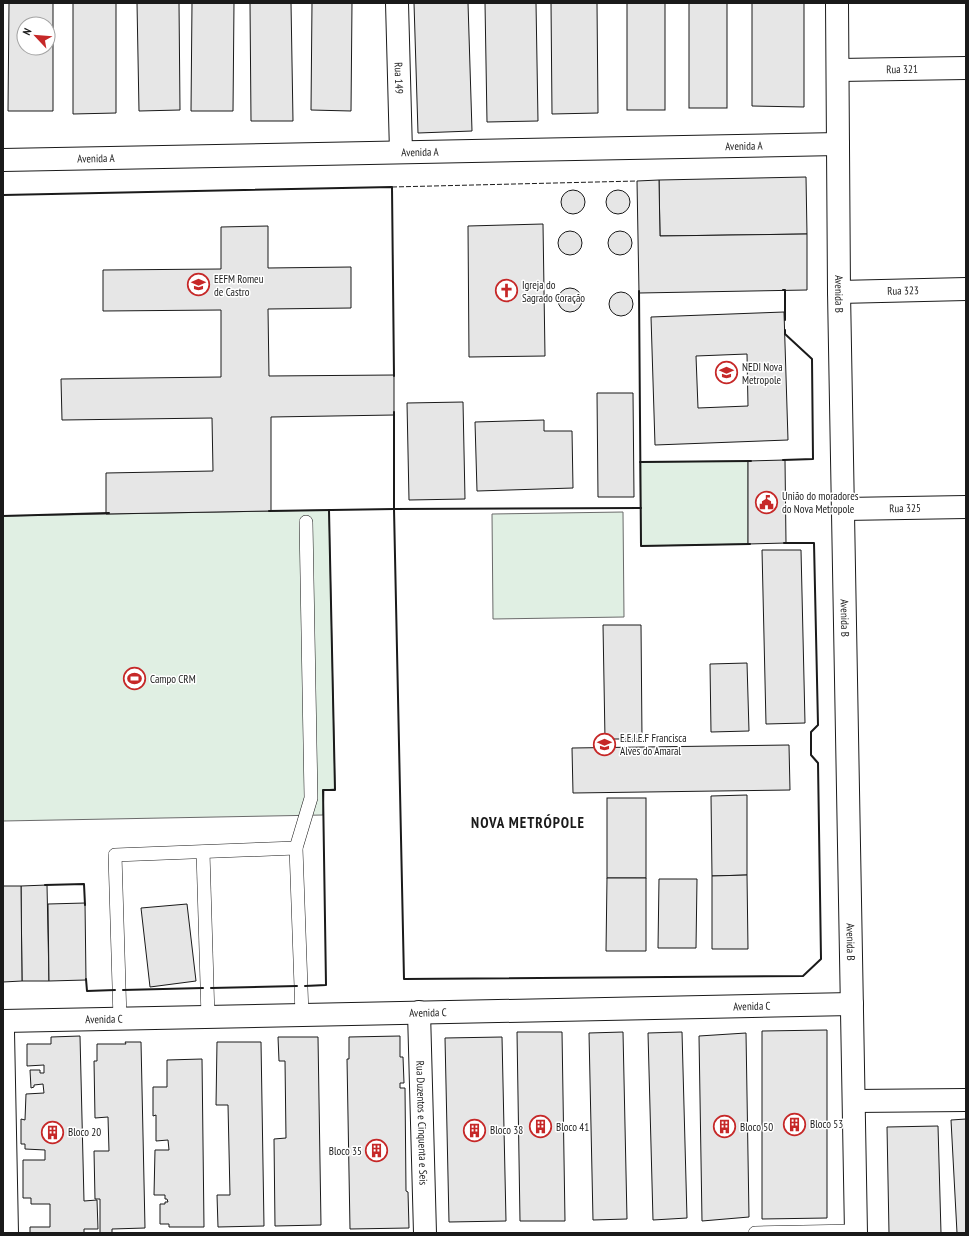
<svg xmlns="http://www.w3.org/2000/svg" width="969" height="1236" font-family="'PT Sans Narrow',sans-serif">
  <rect width="100%" height="100%" fill="#fff"/>
  <g fill="#e0efe3" stroke="#6a6a6a">
    <polygon points="748,461 748,544 641,546 640,462"/>
    <polygon points="329,510 335,789 324,790 323,815 3,821 3,516"/>
    <polygon points="623,512 624,617 493,619 492,514"/>
  </g>
  <g fill="#e6e6e6" stroke="#1a1a1a" fill-rule="evenodd">
    <path d="M9 3H53V111H8ZM24 24H48V48H24Z"/>
    <polygon points="73,3 116,3 116,113 73,114"/>
    <polygon points="137,3 179,3 180,110 139,111"/>
    <polygon points="192,3 234,3 233,111 191,111"/>
    <polygon points="250,3 291,3 293,121 251,121"/>
    <polygon points="312,3 352,3 351,111 311,110"/>
    <polygon points="414,3 468,3 472,131 418,133"/>
    <polygon points="485,3 536,3 538,121 487,122"/>
    <polygon points="551,3 597,3 598,113 552,114"/>
    <rect x="627" y="3" width="38" height="107"/>
    <rect x="689" y="3" width="38" height="105"/>
    <polygon points="752,3 804,3 804,107 752,106"/>
    <polygon points="806,177 807,234 660,236 659,180"/>
    <polygon points="659,180 660,236 807,234 807,290 639,293 637,181"/>
    <circle cx="573" cy="202" r="12"/>
    <circle cx="618" cy="202" r="12"/>
    <polygon points="543,224 545,356 469,357 468,226"/>
    <polygon points="268,226 268,268 351,267 351,308 268,309 269,376 394,375 394,415 271,417 271,511 106,514 106,473 213,471 212,418 62,420 61,379 221,377 221,310 103,311 103,270 221,269 221,227"/>
    <circle cx="570" cy="243" r="12"/>
    <circle cx="620" cy="243" r="12"/>
    <circle cx="570" cy="300" r="12"/>
    <circle cx="621" cy="304" r="12"/>
    <path d="M784 312 788 440 655 445 651 317ZM747 354 748 406 698 408 696 356Z"/>
    <polygon points="597,393 633,393 634,497 598,497"/>
    <polygon points="463,402 465,499 409,500 407,403"/>
    <polygon points="544,420 544,431 572,431 573,488 477,491 475,422"/>
    <polygon points="785,460 786,543 748,544 748,461"/>
    <polygon points="762,550 801,550 805,723 766,724"/>
    <polygon points="603,625 641,625 642,739 605,739"/>
    <polygon points="747,663 749,731 711,732 710,664"/>
    <polygon points="789,745 790,790 573,793 572,748"/>
    <polygon points="747,795 747,875 712,876 711,796"/>
    <rect x="607" y="798" width="39" height="80"/>
    <polygon points="747,875 748,949 712,949 712,876"/>
    <polygon points="607,878 646,878 646,951 606,951"/>
    <polygon points="659,879 697,879 696,948 658,948"/>
    <polygon points="47,885 49,981 22,981 21,886"/>
    <polygon points="3,886 21,886 22,981 3,982"/>
    <polygon points="85,903 86,980 49,981 48,904"/>
    <polygon points="187,904 196,981 150,987 141,908"/>
    <polygon points="827,1030 827,1218 762,1219 762,1031"/>
    <polygon points="517,1032 562,1032 565,1221 520,1221"/>
    <polygon points="623,1032 627,1219 593,1220 589,1033"/>
    <polygon points="682,1032 687,1218 653,1220 648,1033"/>
    <polygon points="746,1033 749,1217 702,1221 699,1036"/>
    <polygon points="80,1036 84,1201 97,1200 98,1229 84,1229 84,1233 30,1233 30,1227 50,1227 50,1204 31,1204 31,1198 23,1198 23,1160 45,1160 45,1150 25,1149 25,1144 21,1144 21,1119 25,1120 26,1094 44,1093 43,1084 34,1085 34,1087 31,1088 30,1070 40,1070 40,1073 44,1073 44,1065 27,1066 27,1044 51,1044 51,1037"/>
    <polygon points="400,1036 400,1057 403,1057 404,1083 400,1083 400,1088 405,1088 406,1191 408,1192 409,1228 350,1229 347,1059 349,1059 349,1037"/>
    <polygon points="278,1037 318,1037 321,1225 275,1226 274,1139 286,1138 285,1061 279,1061"/>
    <polygon points="502,1037 506,1221 449,1222 445,1038"/>
    <polygon points="125,1042 141,1042 145,1228 112,1229 112,1233 100,1233 100,1199 95,1199 94,1151 109,1151 108,1117 95,1118 94,1061 97,1061 97,1044 126,1044"/>
    <polygon points="217,1042 261,1042 264,1226 218,1227 217,1195 230,1195 228,1105 216,1105"/>
    <polygon points="202,1059 204,1227 169,1227 169,1224 160,1224 160,1204 165,1204 165,1202 168,1202 167,1199 165,1199 165,1195 154,1195 155,1150 169,1150 168,1140 156,1141 156,1115 153,1116 153,1087 167,1087 167,1060"/>
    <polygon points="966,1119 966,1233 957,1233 951,1120"/>
    <polygon points="938,1126 941,1233 889,1233 887,1127"/>
  </g>
  <g fill="none" stroke-linecap="round" stroke-linejoin="round">
    <defs>
      <g id="service">
        <polyline points="203,852 208,1017"/>
        <polyline points="302,1015 296,848 311,798 306,522"/>
        <polyline points="120,1019 115,855 296,848"/>
        <polyline points="755,1233 856,1231"/>
      </g>
      <g id="minor">
        <path id="s1" d="M397 3 401 152"/>
        <path id="s2" d="M839 70 966 68"/>
        <path id="s3" d="M839 292 966 289"/>
        <path id="s4" d="M844 509 966 507"/>
        <path id="s5" d="M419 1012 425 1233"/>
        <path id="s6" d="M3 1021 852 1004"/>
        <polyline points="3,1032 7,1233"/>
        <polyline points="854,1101 966,1100"/>
      </g>
      <g id="tertiary">
        <path id="s7" d="M837 3 839 292 856 1233"/>
        <path id="s8" d="M3 160 838 144"/>
      </g>
    </defs>
    <use href="#service" stroke="#1a1a1a" stroke-width="14"/>
    <use href="#minor" stroke="#1a1a1a" stroke-width="24"/>
    <use href="#tertiary" stroke="#1a1a1a" stroke-width="24"/>
    <use href="#service" stroke="#fff" stroke-width="13"/>
    <use href="#minor" stroke="#fff" stroke-width="22"/>
    <use href="#tertiary" stroke="#fff" stroke-width="22"/>
    <polyline stroke="#1a1a1a" stroke-width="1" stroke-dasharray="5 2" stroke-linecap="butt" points="392,187 637,181"/>
    <g stroke="#1a1a1a" stroke-width="2">
      <polyline points="3,195 392,187 394,376"/>
      <polyline points="783,290 785,290 785,320"/>
      <polyline points="639,291 641,546 750,544"/>
      <polyline points="394,412 394,509 404,979 803,976 821,959 818,763 811,755 811,732 818,725 814,543 784,543"/>
      <polyline points="783,460 813,459 812,359 785,334 785,330"/>
      <polyline points="640,462 751,461"/>
      <polyline points="269,511 394,509 641,508"/>
      <polyline points="3,516 109,513"/>
      <polyline points="45,885 84,884 85,905"/>
      <polyline points="86,979 87,991 115,990"/>
      <polyline points="305,986 326,985 323,790 335,790 329,510"/>
      <polyline points="211,988 297,986"/>
      <polyline points="123,990 203,988"/>
    </g>
  </g>
  <defs>
    <symbol id="school-ring" viewBox="-11 -11 22 22"><circle r="9.5" fill="#fff" stroke="#c62828" stroke-width="1.5"/><path d="M0-5L7-2L0 1L-7-2ZM-4 1L0 2.5L4 1V4Q0 6-4 4Z" fill="#c62828"/></symbol>
    <symbol id="church-ring" viewBox="-11 -11 22 22"><circle r="9.5" fill="#fff" stroke="#c62828" stroke-width="1.5"/><path d="M-1.2-6h2.4v3.5h3.3v2.4h-3.3V6h-2.4V-.1h-3.3v-2.4h3.3Z" fill="#c62828"/></symbol>
    <symbol id="civic-ring" viewBox="-11 -11 22 22"><circle r="9.5" fill="#fff" stroke="#c62828" stroke-width="1.5"/><path d="M-.6-6.5H3V-4.5H.6V-3L4-1V1h2V6H-6V1h2V-1L-.6-3ZM-1.2 2.5V6h2.4V2.5Z" fill="#c62828"/></symbol>
    <symbol id="stadium-ring" viewBox="-11 -11 22 22"><circle r="9.5" fill="#fff" stroke="#c62828" stroke-width="1.5"/><path d="M0-5a6.5 5 0 1 0 0 10a6.5 5 0 1 0 0-10ZM-3.5-1.8h7v3.6h-7Z" fill="#c62828"/></symbol>
    <symbol id="building-ring" viewBox="-11 -11 22 22"><circle r="9.5" fill="#fff" stroke="#c62828" stroke-width="1.5"/><path d="M-4-6H4V6H1V3H-1V6H-4ZM-2.5-4.3h1.7v1.8h-1.7ZM.8-4.3h1.7v1.8H.8ZM-2.5-1h1.7V.8h-1.7ZM.8-1h1.7V.8H.8Z" fill="#c62828"/></symbol>
  </defs>
  <g fill-rule="evenodd">
    <use href="#school-ring" x="186" y="272" width="25" height="25"/>
    <use href="#church-ring" x="494" y="278" width="25" height="25"/>
    <use href="#school-ring" x="714" y="360" width="25" height="25"/>
    <use href="#civic-ring" x="754" y="490" width="25" height="25"/>
    <use href="#stadium-ring" x="122" y="666" width="25" height="25"/>
    <use href="#school-ring" x="592" y="732" width="25" height="25"/>
    <use href="#building-ring" x="782" y="1112" width="25" height="25"/>
    <use href="#building-ring" x="528" y="1114" width="25" height="25"/>
    <use href="#building-ring" x="712" y="1114" width="25" height="25"/>
    <use href="#building-ring" x="462" y="1118" width="25" height="25"/>
    <use href="#building-ring" x="40" y="1120" width="25" height="25"/>
    <use href="#building-ring" x="364" y="1138" width="25" height="25"/>
  </g>
  <g text-anchor="middle" stroke-width="3" stroke-linejoin="round" paint-order="stroke">
    <g font-size="11" fill="#1a1a1a" stroke="#fff">
      <text dy="4" stroke="none"><textPath href="#s2" startOffset="63">Rua 321</textPath></text>
      <text dy="4" stroke="none"><textPath href="#s1" startOffset="75">Rua 149</textPath></text>
      <text dy="4" stroke="none"><textPath href="#s8" startOffset="741">Avenida A</textPath></text>
      <text dy="4" stroke="none"><textPath href="#s8" startOffset="417">Avenida A</textPath></text>
      <text dy="4" stroke="none"><textPath href="#s8" startOffset="93">Avenida A</textPath></text>
      <text dy="4" stroke="none"><textPath href="#s3" startOffset="64">Rua 323</textPath></text>
      <text dy="4" stroke="none"><textPath href="#s7" startOffset="291">Avenida B</textPath></text>
      <text dy="4" stroke="none"><textPath href="#s4" startOffset="61">Rua 325</textPath></text>
      <text dy="4" stroke="none"><textPath href="#s7" startOffset="615">Avenida B</textPath></text>
      <text dy="4" stroke="none"><textPath href="#s7" startOffset="939">Avenida B</textPath></text>
      <text dy="4" stroke="none"><textPath href="#s6" startOffset="749">Avenida C</textPath></text>
      <text dy="4" stroke="none"><textPath href="#s6" startOffset="425">Avenida C</textPath></text>
      <text dy="4" stroke="none"><textPath href="#s6" startOffset="101">Avenida C</textPath></text>
      <text dy="4" stroke="none"><textPath href="#s5" startOffset="111">Rua Duzentos e Cinquenta e Seis</textPath></text>
    </g>
    <g font-size="11" fill="#1a1a1a" stroke="#fff" text-anchor="start">
      <text x="214" y="283">EEFM Romeu<tspan x="214" dy="13">de Castro</tspan></text>
      <text x="522" y="289">Igreja do<tspan x="522" dy="13">Sagrado Coração</tspan></text>
      <text x="742" y="371">NEDI Nova<tspan x="742" dy="13">Metropole</tspan></text>
      <text x="782" y="500">União do moradores<tspan x="782" dy="13">do Nova Metropole</tspan></text>
      <text x="150" y="683">Campo CRM</text>
      <text x="620" y="742">E.E.I.E.F Francisca<tspan x="620" dy="13">Alves do Amaral</tspan></text>
      <text x="810" y="1128">Bloco 53</text>
      <text x="556" y="1131">Bloco 41</text>
      <text x="740" y="1131">Bloco 50</text>
      <text x="490" y="1134">Bloco 38</text>
      <text x="68" y="1136">Bloco 20</text>
      <text x="362" y="1155" text-anchor="end">Bloco 35</text>
    </g>
    <g font-size="15" font-weight="bold" letter-spacing="1" fill="#1a1a1a" stroke="#fff">
      <text x="528" y="828">NOVA METRÓPOLE</text>
    </g>
  </g>
  <rect width="969" height="1236" fill="none" stroke="#1a1a1a" stroke-width="8"/>
  <g transform="translate(36 36) rotate(296)"><circle r="19" fill="#ffffff" stroke="#a3a3a3"/>
  <path d="M0-3L7 15L0 10L-7 15Z" fill="#c62828"/>
  <text y="-6" font-size="11" font-weight="bold" text-anchor="middle" fill="#1a1a1a">N</text>
  </g>
</svg>
